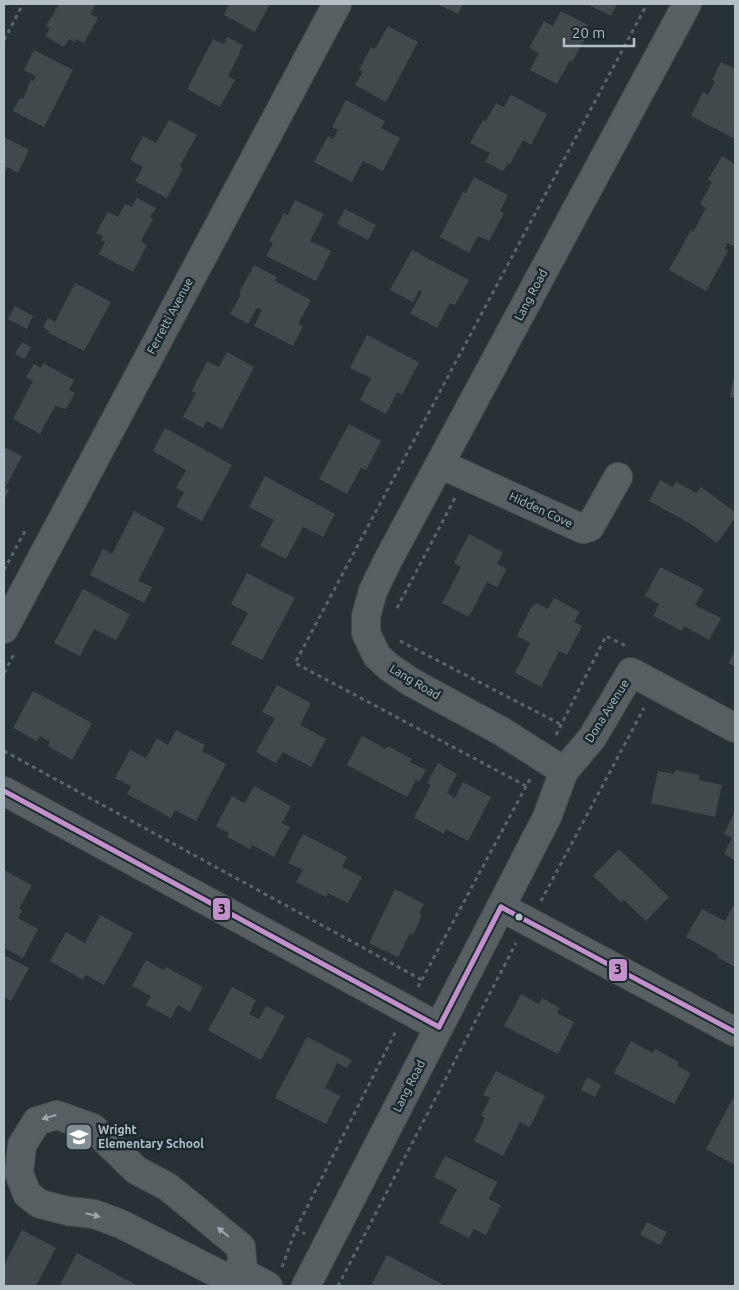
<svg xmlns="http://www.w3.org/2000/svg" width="739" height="1290" font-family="Ubuntu,sans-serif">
  <rect width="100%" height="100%" fill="#283135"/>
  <g fill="#41494d">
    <polygon points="59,4 96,4 90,14 98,18 84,43 76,39 75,42 69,39 64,47 45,36 50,28 46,26"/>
    <polygon points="229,4 270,4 255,32 224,15"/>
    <polygon points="437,4 463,4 458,14"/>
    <polygon points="587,4 617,4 611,16"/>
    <polygon points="561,11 588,25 583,35 586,37 572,62 570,60 557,84 530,70 539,53 529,48 544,21 553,26"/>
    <polygon points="388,26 418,42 386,102 355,85 363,72 359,70 371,47 375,49"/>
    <polygon points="227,37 243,45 239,52 240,53 228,76 235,80 220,107 187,89 213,39 224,44"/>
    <polygon points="34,50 73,70 44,127 13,111 20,98 23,99 31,80 33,81 36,76 24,70"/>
    <polygon points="721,62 735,69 735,139 691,116 703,92 708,95 715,81 712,80"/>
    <polygon points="511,95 547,114 531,145 523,140 510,164 508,163 503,171 485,162 490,153 470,143 483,120 486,121 496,103 504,107"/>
    <polygon points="346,100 385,121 381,128 400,138 383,171 363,161 352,182 314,162 328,136 333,139 338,130 332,127"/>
    <polygon points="169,120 197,135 180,166 183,168 167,198 135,181 143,167 130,160 143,136 156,143"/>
    <polygon points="4,137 29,150 18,173 7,167 4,173"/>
    <polygon points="722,156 735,164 735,247 727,243 725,249 728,251 706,291 669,270 691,230 693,232 706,208 700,204 712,182 708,180"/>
    <polygon points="474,177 508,195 500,211 504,213 489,241 478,236 469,253 440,237 463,192 466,193"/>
    <polygon points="137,198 156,208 150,217 153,219 141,241 147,245 133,272 99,254 105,242 101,240 103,236 96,233 108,212 118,217 125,204 132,207"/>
    <polygon points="295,200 324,214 310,241 331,251 316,281 266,256 273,243 269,241 284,213 288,215"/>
    <polygon points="345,209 376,225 368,240 337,224"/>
    <polygon points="412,250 469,280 455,305 450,303 437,328 410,313 422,292 419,290 413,302 390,290"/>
    <polygon points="254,265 277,277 275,281 311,300 298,324 303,327 293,346 254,326 262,310 257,308 248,324 230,314 241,294 239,293"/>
    <polygon points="75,283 111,302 84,351 49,333 49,331 43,327 48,318 55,322"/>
    <polygon points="15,306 33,316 27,329 8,319"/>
    <polygon points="367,335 419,362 402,395 397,392 386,414 360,400 371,378 350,368"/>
    <polygon points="22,342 31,347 25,359 15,354"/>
    <polygon points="227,352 254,367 222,429 207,421 203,428 183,417 196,393 192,391 207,361 219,367"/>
    <polygon points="43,363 74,380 69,390 75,393 66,409 55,406 40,434 13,419 33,381 26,377 34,364 41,368"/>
    <polygon points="734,376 735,376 735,398 730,397"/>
    <polygon points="349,424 381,441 366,470 361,468 347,494 319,479"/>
    <polygon points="165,428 232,465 202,521 176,507 184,492 176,488 186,470 153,451"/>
    <polygon points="4,447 22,456 5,488 9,490 4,500"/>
    <polygon points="265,476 335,514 323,537 303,527 286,559 260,546 274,520 249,507"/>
    <polygon points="660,480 673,487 676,482 697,493 701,487 735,512 735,518 717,543 691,524 649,501"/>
    <polygon points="134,511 165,528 138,581 152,587 144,603 90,575 103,549 112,554"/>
    <polygon points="469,534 503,552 497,564 507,569 497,587 487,582 469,617 442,603 461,567 454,563"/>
    <polygon points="660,567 704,589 695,605 721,618 709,640 684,626 682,631 653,616 659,604 645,596"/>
    <polygon points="247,573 295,598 262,660 231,644 248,613 231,604"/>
    <polygon points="83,589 130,614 116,640 94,629 80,656 54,643"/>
    <polygon points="554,598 580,612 574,622 582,626 567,655 559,651 541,687 515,673 530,643 517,636 532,606 534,607 536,603 548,609"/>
    <polygon points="735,650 735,667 729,663"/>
    <polygon points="277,685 311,703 300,725 326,739 311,767 283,752 276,763 256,752 275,718 262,712"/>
    <polygon points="33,691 92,723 72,760 48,746 50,742 40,736 37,741 13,728"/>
    <polygon points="176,730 205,745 202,751 226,764 196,821 175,810 171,818 127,794 131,786 115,778 130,750 146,758 157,738 168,745"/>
    <polygon points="362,736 386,749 388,746 412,759 410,762 426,770 419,782 416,780 407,797 347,765"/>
    <polygon points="438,763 457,774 447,793 455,798 463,782 491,797 468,841 446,829 444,834 414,818 431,785 427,783"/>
    <polygon points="675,770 699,775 699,780 722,785 715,817 651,803 658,771 674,774"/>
    <polygon points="254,786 291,806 282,823 290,827 274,857 252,845 250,849 227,837 229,833 216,826 232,796 245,803"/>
    <polygon points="735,811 735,860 724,854 732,838 724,834"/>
    <polygon points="303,834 347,857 342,867 362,877 348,903 328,893 326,897 296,882 303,870 288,863"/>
    <polygon points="619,849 669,897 646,921 624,900 621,902 593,876"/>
    <polygon points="4,870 32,885 19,909 22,910 18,918 38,929 23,958 4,948"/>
    <polygon points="395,889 424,904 419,914 422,915 413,935 410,933 398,957 369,943"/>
    <polygon points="733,906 735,908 735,967 717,957 718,955 686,937 702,909 725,921"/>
    <polygon points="100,915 133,933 104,985 86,975 83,980 50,961 66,932 85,943"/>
    <polygon points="4,955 29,968 11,1001 4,997"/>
    <polygon points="146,960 164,970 166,967 203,987 190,1012 178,1005 171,1018 146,1005 151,996 132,986"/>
    <polygon points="232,987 256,1000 249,1014 259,1019 266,1006 285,1016 261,1060 208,1030"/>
    <polygon points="521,994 539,1004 542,998 560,1008 557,1013 574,1022 558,1054 504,1026"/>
    <polygon points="307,1037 352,1060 347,1068 337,1063 325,1088 340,1096 326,1124 275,1098"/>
    <polygon points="631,1041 653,1053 655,1049 679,1062 677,1066 691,1073 674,1104 614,1073"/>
    <polygon points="496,1071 545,1096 530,1127 520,1122 503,1156 474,1141 485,1118 481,1116 490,1098 483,1095"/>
    <polygon points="587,1077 601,1085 595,1097 581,1090"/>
    <polygon points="733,1098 735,1100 735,1165 706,1149"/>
    <polygon points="445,1156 497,1182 489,1199 501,1205 486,1235 474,1229 469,1238 439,1223 457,1189 434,1177"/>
    <polygon points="647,1222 667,1232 660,1245 640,1235"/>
    <polygon points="22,1230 56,1248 36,1286 4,1286 4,1265"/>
    <polygon points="77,1253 138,1286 59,1286"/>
    <polygon points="387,1255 442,1284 440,1286 371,1286"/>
  </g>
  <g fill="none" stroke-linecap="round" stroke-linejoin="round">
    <defs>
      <g id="minor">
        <polyline points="440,464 583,529 590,527 618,477"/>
        <polyline points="4,629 337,4"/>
        <polyline points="564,771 501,731 411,682 389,667 377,656 366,633 366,616 373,591 387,562 687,4"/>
        <polyline points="4,791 439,1027"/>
        <polyline points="501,907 735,1032"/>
        <polyline points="243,1273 241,1247 168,1187 136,1170 93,1128 57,1115 37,1121 22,1145 19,1173 27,1194 40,1204 68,1211 94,1214 121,1224 223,1276 243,1273 268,1286"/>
        <polyline points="306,1286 547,817 564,771 592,738 631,672 735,728"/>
      </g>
    </defs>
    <use href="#minor" stroke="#464d50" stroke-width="30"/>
    <g stroke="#5b6467" stroke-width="3" stroke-dasharray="4 4" stroke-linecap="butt">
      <polyline points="4,40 23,4"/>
      <polyline points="4,570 25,531"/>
      <polyline points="397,608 455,498"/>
      <polyline points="400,641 562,725"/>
      <polyline points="4,673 15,652"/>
      <polyline points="556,735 606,636 628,647"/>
      <polyline points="4,751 422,980"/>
      <polyline points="526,786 295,663 647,4"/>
      <polyline points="541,901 644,708"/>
      <polyline points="418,987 530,779"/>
      <polyline points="296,1229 396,1031"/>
      <polyline points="282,1267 296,1229 305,1234"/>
      <polyline points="338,1286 516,943"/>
    </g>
    <use href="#minor" stroke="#575f63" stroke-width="28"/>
    <defs>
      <g id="bus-1">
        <polyline points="4,791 439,1027"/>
        <polyline points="501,907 735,1032"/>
        <polyline points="439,1027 501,907"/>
      </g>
    </defs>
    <use href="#bus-1" stroke="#1c292f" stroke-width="9"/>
    <use href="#bus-1" stroke="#c290cb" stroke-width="5"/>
  </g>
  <defs><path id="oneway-solid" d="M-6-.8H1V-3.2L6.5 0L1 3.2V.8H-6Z" transform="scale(1.25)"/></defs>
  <g fill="#9ba8ad">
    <use href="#oneway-solid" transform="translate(49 1117) rotate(164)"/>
    <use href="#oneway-solid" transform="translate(93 1215) rotate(14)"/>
    <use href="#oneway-solid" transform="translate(223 1232) rotate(-140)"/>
  </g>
  <defs>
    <symbol id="school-square" viewBox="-11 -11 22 22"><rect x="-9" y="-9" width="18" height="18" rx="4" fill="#828e93" stroke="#1c292f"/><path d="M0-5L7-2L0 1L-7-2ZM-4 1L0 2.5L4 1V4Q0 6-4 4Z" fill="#fff"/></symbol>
  </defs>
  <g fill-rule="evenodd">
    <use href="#school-square" x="63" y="1121" width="32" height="32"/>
  </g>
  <circle fill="#b2c0c6" stroke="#1c292f" stroke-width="2" cx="519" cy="917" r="4.5"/>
  <g text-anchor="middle" stroke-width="5" stroke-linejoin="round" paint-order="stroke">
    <g font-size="12" fill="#b2c0c6" stroke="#1c292f">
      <text transform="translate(531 295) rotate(-62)" y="4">Lang Road</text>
      <text transform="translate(170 316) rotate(-62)" y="4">Ferretti Avenue</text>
      <text transform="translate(541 510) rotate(25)" y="4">Hidden Cove</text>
      <text transform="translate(415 682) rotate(31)" y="4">Lang Road</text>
      <text transform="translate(607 711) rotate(-58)" y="4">Dona Avenue</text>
      <text transform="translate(409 1086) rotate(-63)" y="4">Lang Road</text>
    </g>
    <g font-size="12" font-weight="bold" fill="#b2c0c6" stroke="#1c292f" text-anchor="start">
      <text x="98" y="1134">Wright<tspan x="98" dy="14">Elementary School</tspan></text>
    </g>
  </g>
  <g stroke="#1c292f" stroke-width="2">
    <rect x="212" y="897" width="19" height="24" rx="5" fill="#c290cb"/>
    <rect x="608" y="958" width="20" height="24" rx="5" fill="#c290cb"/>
  </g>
  <g font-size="14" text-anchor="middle" font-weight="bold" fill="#111">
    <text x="222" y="914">3</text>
    <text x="618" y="974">3</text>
  </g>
  <rect width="739" height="1290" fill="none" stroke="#b2c0c6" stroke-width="10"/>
  <path d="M564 38v8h70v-8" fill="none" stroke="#b2c0c6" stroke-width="2.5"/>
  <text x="572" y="38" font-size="15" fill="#b2c0c6" stroke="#1c292f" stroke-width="4" paint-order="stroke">20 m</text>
</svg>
